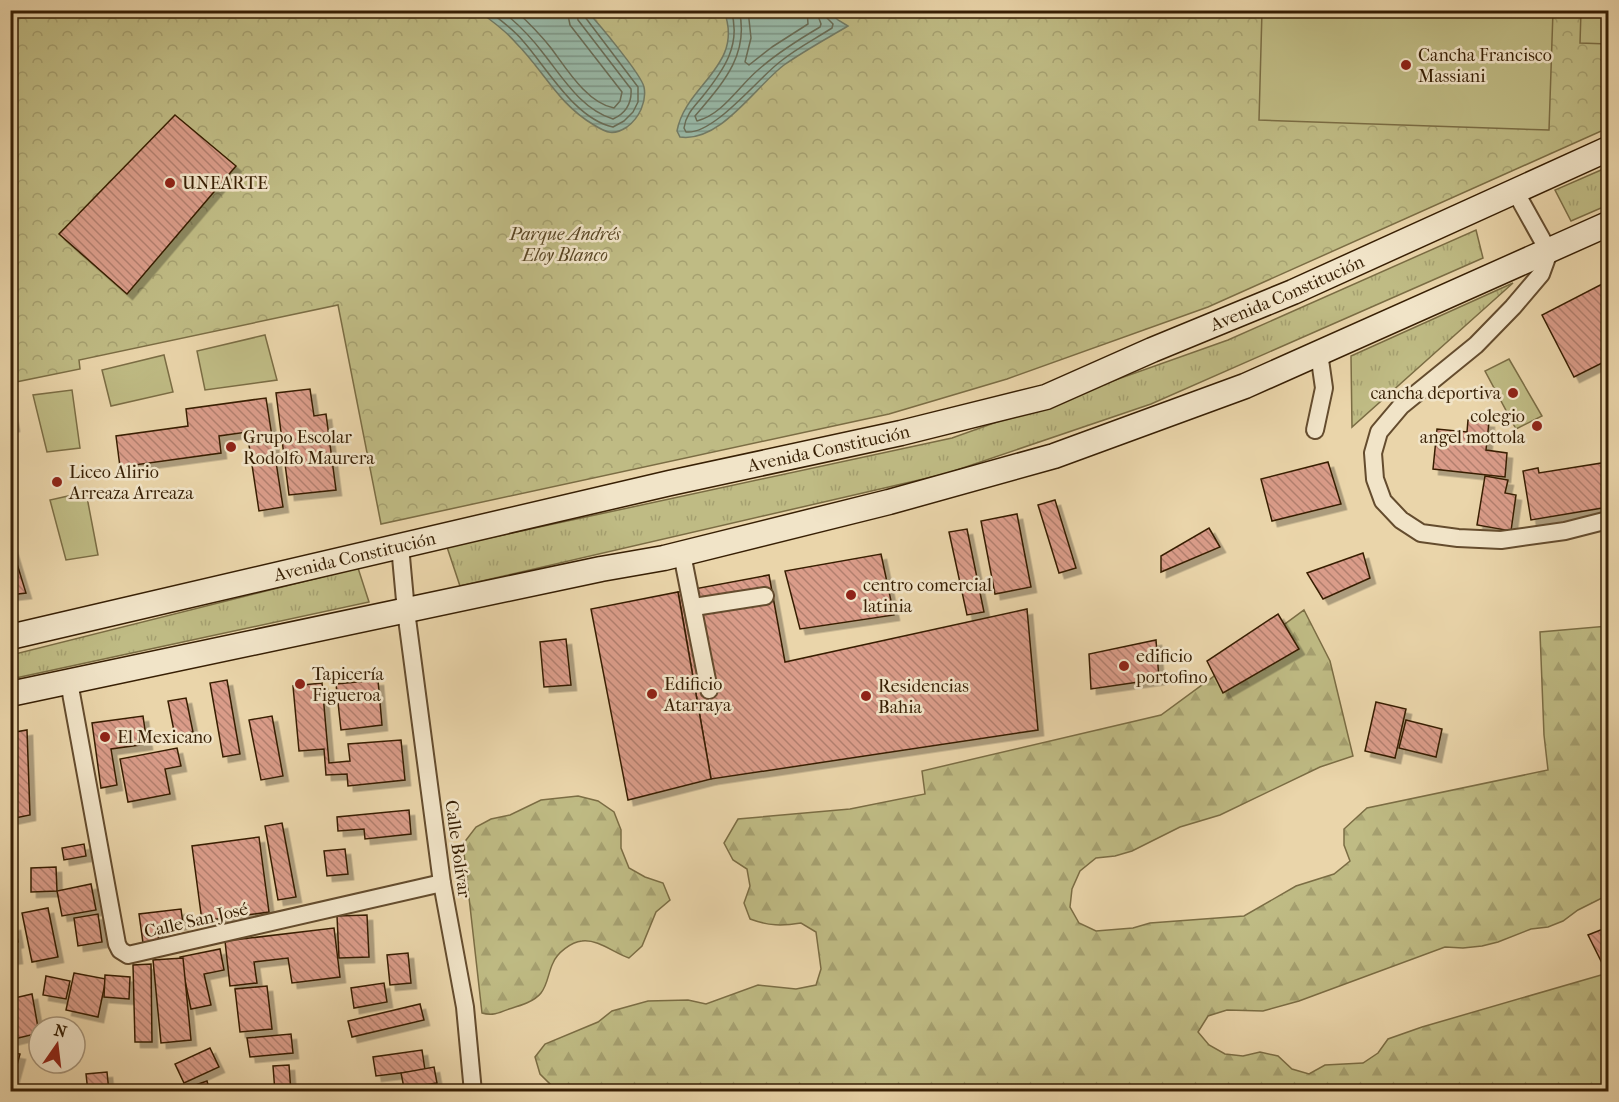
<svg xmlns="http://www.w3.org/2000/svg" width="1619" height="1102" font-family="'IM FELL French Canon',serif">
  <defs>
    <pattern id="grass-tufts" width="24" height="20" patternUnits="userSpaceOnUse" patternTransform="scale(1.5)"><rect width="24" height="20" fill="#bfbb84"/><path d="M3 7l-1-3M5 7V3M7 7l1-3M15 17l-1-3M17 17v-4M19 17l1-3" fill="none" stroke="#a5a070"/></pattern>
    <pattern id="forest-firs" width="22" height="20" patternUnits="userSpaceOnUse" patternTransform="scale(1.5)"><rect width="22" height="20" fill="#bfbb84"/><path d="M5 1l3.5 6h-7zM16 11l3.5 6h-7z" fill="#a5a070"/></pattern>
    <pattern id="park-crowns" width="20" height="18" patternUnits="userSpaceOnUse" patternTransform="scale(1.5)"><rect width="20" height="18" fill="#bfbb84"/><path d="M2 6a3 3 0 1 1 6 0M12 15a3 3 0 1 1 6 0" fill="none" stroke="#a5a070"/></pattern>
    <pattern id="water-rules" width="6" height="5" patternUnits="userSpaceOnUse" patternTransform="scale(1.5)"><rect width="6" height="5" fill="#98b9a8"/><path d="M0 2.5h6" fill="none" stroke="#7d9687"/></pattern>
    <pattern id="building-back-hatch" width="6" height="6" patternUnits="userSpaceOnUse" patternTransform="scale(1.5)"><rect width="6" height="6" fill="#da9c89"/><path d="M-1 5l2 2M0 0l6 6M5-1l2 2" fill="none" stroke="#b27f6e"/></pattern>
    <filter id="shadow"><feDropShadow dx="5.5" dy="5.5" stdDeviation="0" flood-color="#0004"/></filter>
  </defs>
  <rect width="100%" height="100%" fill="#ead5aa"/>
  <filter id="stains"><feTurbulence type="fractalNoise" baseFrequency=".00333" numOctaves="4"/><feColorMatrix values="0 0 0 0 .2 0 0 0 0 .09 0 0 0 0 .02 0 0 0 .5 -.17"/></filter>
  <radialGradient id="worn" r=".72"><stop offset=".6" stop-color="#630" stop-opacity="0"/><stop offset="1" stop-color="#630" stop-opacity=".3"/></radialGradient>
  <g fill="url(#grass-tufts)" stroke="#7b6d44" stroke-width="1.5">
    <polygon points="1608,167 1608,205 1571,221 1555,190"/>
    <polygon points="1476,230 1483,258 1151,404 945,474 460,586 447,547 952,438 1228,340"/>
    <polygon points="1513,283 1352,427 1351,356"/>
    <polygon points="358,568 369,602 11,679 11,655"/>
  </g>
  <g fill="url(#forest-firs)" stroke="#7b6d44" stroke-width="1.5">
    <path d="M1304 610 1330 661 1353 756 1320 767 1220 815 1180 827 1132 851 1115 856 1096 858 1080 871 1072 889 1070 907 1079 923 1096 931 1133 928 1150 923 1244 916 1296 886 1334 874 1350 861 1344 845V829L1367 808 1548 770 1544 735 1540 632 1608 626V895L1578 910 1563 921 1548 927 1531 929 1498 942 1482 946 1463 948 1445 947 1299 1001 1263 1011 1227 1010 1208 1016 1198 1032 1209 1045 1225 1054 1243 1056 1260 1052 1278 1056 1292 1069 1309 1074 1325 1065 1363 1063 1378 1053 1388 1039 1422 1027 1608 973V1091L555 1092 553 1087 540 1074 535 1057 545 1044 598 1022 612 1011 648 1001 688 1000 706 1004 758 985 796 989 816 985 821 969 816 932 801 923C782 926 769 926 750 919L744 903 750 886 747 869 733 860 724 843 738 819 850 809 925 794 922 771 1161 715Z"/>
    <path d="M578 796 598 801 614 812 621 830V848L629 868 645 877 663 883 670 900 656 912 642 946 629 958C614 953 598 939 582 941 571 942 557 953 553 963 548 973 548 984 541 993 534 1002 519 1006 509 1009 499 1013 492 1016 482 1013L463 844 476 827 491 819 510 815 541 800Z"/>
  </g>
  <polygon fill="url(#park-crowns)" stroke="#7b6d44" stroke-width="1.5" points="11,11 1608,11 1608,128 1208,307 1007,379 889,414 381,524 338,305 79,360 80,369 11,383"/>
  <g fill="#bfbb84" stroke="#7b6d44" stroke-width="1.5">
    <polygon points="1262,11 1553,11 1549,130 1259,120"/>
    <polygon points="1581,11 1608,11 1608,44 1580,43"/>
    <polygon points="265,335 277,380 205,390 197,351"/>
    <polygon points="164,355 173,392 111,406 102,370"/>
    <polygon points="1509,359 1542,416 1516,429 1485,371"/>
    <polygon points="72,390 80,448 47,452 33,395"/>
    <polygon points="86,492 98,555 66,560 50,500"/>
  </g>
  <g fill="url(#water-rules)" stroke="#717b66" stroke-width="1.5">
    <path d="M478 11H587C598 23 641 74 644 87 647 102 639 118 627 127 613 136 607 133 594 125 558 104 544 71 516 43 505 30 491 20 478 11Z"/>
    <path d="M724 11H828L838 20 848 26C826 39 804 51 784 65 755 87 720 143 680 137L677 131C685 85 745 66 724 11Z"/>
  </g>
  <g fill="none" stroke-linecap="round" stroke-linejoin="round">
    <g stroke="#686c56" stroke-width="1.5">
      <path d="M488 10C500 20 513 29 523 41 547 68 575 119 613 127L624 121 633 112 638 102V87L585 17 583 10"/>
      <path d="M501 10C517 23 531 37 543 53 563 78 581 109 613 119 626 113 632 103 631 89L578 20 576 10"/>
      <path d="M515 10C528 22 540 34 551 48 566 68 587 103 614 108L620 101 622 92 570 25 567 10"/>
      <path d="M731 10C742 45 723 71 703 96 694 107 686 114 684 128L686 132C714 135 758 78 781 61 797 48 815 39 832 28L833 24 825 16 824 10"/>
      <path d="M739 10C750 55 722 84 695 116L697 121C723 114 738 87 758 70 777 53 798 40 820 27L821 24 816 10"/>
      <polyline points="748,10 751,38 745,62 749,65 772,47 808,24 807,10"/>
    </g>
  </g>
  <g fill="url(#building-back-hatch)" stroke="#371f04" stroke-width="1.5" filter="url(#shadow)">
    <polygon points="175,115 236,166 127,294 59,234"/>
    <polygon points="1608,281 1608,360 1574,377 1542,315"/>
    <polygon points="310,389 314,416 326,414 336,490 289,495 276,393"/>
    <polygon points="266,398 283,507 259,511 247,432 219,436 221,453 120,467 116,436 188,426 186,409"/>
    <polygon points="10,403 14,426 10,427"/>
    <polygon points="1468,420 1489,422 1486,450 1507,453 1505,477 1433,469 1437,429 1467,432"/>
    <polygon points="1328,462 1341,504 1272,521 1261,479"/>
    <polygon points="1608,462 1608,507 1531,520 1523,471 1538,468 1539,473"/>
    <polygon points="1485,476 1508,480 1505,493 1516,495 1511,531 1477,525"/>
    <polygon points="1055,500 1076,568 1059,573 1038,505"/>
    <polygon points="1017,514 1031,587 995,594 981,521"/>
    <polygon points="1209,528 1220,547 1161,572 1161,556"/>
    <polygon points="967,529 984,612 967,615 949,532"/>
    <polygon points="10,541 26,593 10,595"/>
    <polygon points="1363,553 1370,578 1323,599 1307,573"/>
    <polygon points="881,554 894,615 800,629 785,571"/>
    <polygon points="769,575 785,662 1027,609 1038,730 711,779 678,592"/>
    <polygon points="678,592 711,779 628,800 591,609"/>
    <polygon points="1278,614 1299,649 1223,693 1207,661"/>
    <polygon points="566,639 571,685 544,687 540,642"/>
    <polygon points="1156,640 1159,679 1091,689 1089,654"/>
    <polygon points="227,680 240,754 223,757 210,683"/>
    <polygon points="378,680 382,725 341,730 336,684"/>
    <polygon points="322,683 329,763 350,761 348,744 401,740 405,780 348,786 347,774 326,775 324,749 299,751 293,686"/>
    <polygon points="186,698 193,732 175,736 168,701"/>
    <polygon points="1376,702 1406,709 1395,758 1365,751"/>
    <polygon points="143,716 147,744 111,749 117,785 101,788 92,723"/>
    <polygon points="272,716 283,776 261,780 249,720"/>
    <polygon points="1406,720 1442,729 1436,757 1399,748"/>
    <polygon points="27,730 30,815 10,819 10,733"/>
    <polygon points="177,748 181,766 165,769 170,794 128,802 120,759"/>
    <polygon points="409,810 411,834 365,839 364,829 338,831 337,817"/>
    <polygon points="282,823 296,897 278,900 265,826"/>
    <polygon points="259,837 269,912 202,921 192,846"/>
    <polygon points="84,844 86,856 64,860 62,848"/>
    <polygon points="345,849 348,874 327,876 324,851"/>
    <polygon points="56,867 57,891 31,892 31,868"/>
    <polygon points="91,884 96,910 62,916 57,891"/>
    <polygon points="48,908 58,957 32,962 22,913"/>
    <polygon points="181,909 183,924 157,927 159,942 143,943 139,914"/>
    <polygon points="98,914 102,942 78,946 74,918"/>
    <polygon points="367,915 369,957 339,958 337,916"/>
    <polygon points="15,925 18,942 15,943 17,958 10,959 10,926"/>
    <polygon points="1608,927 1608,963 1603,965 1588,935"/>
    <polygon points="334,928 340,977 292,983 288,958 254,962 257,983 230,986 225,941"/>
    <polygon points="220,949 224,970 204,974 211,1005 191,1009 180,957"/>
    <polygon points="408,953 411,983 390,985 387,955"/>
    <polygon points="183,958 191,1040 161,1043 153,960"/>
    <polygon points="151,964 152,1042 135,1042 133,965"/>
    <polygon points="74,973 106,979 98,1017 66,1010"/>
    <polygon points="105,975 130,977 129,999 104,997"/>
    <polygon points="46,976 70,981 66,999 43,995"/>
    <polygon points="384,983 387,1002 354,1008 351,988"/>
    <polygon points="267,986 272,1029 240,1032 235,989"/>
    <polygon points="32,994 39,1033 10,1040 10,999"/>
    <polygon points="420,1004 424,1020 352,1037 348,1021"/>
    <polygon points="291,1034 293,1053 250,1057 247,1038"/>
    <polygon points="210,1048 219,1067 184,1083 175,1064"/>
    <polygon points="422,1050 425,1070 376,1076 373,1057"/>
    <polygon points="10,1052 20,1054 12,1083 10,1082"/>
    <polygon points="289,1065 291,1092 275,1092 273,1066"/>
    <polygon points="434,1067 437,1083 404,1088 401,1073"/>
    <polygon points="107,1072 109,1092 88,1092 86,1074"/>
    <polygon points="207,1081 210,1092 178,1091"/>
    <polygon points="445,1089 445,1092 416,1092"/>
  </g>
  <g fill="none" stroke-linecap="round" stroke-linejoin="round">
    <defs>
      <g id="street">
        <polyline points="1515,191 1549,252 1541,274 1513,307 1476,345 1401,406 1379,432 1373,453 1375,479 1383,501 1401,520 1421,533 1458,538 1501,540 1565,531 1608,520"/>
        <polyline points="1315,430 1324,388 1319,353"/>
        <polyline points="400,546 406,611 442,883 465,1007 473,1092"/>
        <polyline points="682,554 709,690"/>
        <polyline points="694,607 765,596"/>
        <polyline points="69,682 117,944 120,950 128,955 442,883"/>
      </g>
      <g id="secondary">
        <path id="s1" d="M10 637 670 483 901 433 1046 397 1152 350 1293 292 1608 149"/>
        <polyline points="10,694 601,569 664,558 889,502 1054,456 1245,386 1608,224"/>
      </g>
    </defs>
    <use href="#street" stroke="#644c2e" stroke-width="20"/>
    <use href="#secondary" stroke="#371f04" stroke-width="27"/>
    <use href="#street" stroke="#f1e4c8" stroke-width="16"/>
    <use href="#secondary" stroke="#f1e4c8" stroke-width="24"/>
  </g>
  <g fill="#8f2418" stroke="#f1e4c8" stroke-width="2">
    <circle cx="1406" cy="65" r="6"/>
    <circle cx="170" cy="183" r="6"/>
    <circle cx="1513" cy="393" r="6"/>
    <circle cx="1537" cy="426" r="6"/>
    <circle cx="231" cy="447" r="6"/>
    <circle cx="57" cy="482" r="6"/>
    <circle cx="851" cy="595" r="6"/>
    <circle cx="1124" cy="666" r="6"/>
    <circle cx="300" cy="684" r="6"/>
    <circle cx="652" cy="694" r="6"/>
    <circle cx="866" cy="696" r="6"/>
    <circle cx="105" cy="737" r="6"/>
  </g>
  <g text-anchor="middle" stroke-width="5" stroke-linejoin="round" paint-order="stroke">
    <g font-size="18" fill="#371f04" stroke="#f1e4c8" text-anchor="start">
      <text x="1418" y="61">Cancha Francisco<tspan x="1418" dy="21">Massiani</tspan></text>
      <text x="182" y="189">UNEARTE</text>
      <text x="1501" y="399" text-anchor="end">cancha deportiva</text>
      <text x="1525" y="422" text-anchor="end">colegio<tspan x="1525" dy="21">angel mottola</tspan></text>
      <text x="243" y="443">Grupo Escolar<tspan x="243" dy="21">Rodolfo Maurera</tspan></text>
      <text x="69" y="478">Liceo Alirio<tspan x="69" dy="21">Arreaza Arreaza</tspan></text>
      <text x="863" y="591">centro comercial<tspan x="863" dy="21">latinia</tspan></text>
      <text x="1136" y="662">edificio<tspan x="1136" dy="21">portofino</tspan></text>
      <text x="312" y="680">Tapicería<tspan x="312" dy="21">Figueroa</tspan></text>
      <text x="664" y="690">Edificio<tspan x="664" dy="21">Atarraya</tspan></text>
      <text x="878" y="692">Residencias<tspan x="878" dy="21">Bahia</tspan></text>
      <text x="117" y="743">El Mexicano</text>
    </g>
    <g font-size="18" font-style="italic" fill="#594624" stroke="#f1e4c8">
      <text x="565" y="240">Parque Andrés<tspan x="565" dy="21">Eloy Blanco</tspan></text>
    </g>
    <g font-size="18" fill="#371f04" stroke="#f1e4c8">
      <text dy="6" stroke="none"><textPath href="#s1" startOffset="1326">Avenida Constitución</textPath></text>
      <text dy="6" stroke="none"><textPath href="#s1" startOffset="840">Avenida Constitución</textPath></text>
      <text dy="6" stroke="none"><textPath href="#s1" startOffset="354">Avenida Constitución</textPath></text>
      <text transform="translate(458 849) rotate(82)" y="6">Calle Bolívar</text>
      <text transform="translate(196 920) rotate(-13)" y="6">Calle San José</text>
    </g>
  </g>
  <rect width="1619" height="1102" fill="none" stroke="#ead5aa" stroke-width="36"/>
  <rect x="12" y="12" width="1595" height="1078" fill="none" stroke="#371f04" stroke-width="3"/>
  <rect x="18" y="18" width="1583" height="1066" fill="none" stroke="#371f04" stroke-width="1.5"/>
  <g transform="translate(57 1045) rotate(14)"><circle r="28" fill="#f1e4c8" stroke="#a7957a" stroke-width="1.5"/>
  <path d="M0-4.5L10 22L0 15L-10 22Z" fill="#8f2418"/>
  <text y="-9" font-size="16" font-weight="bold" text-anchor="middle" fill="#371f04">N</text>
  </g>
  <rect width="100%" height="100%" filter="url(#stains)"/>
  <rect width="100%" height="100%" fill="url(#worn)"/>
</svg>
